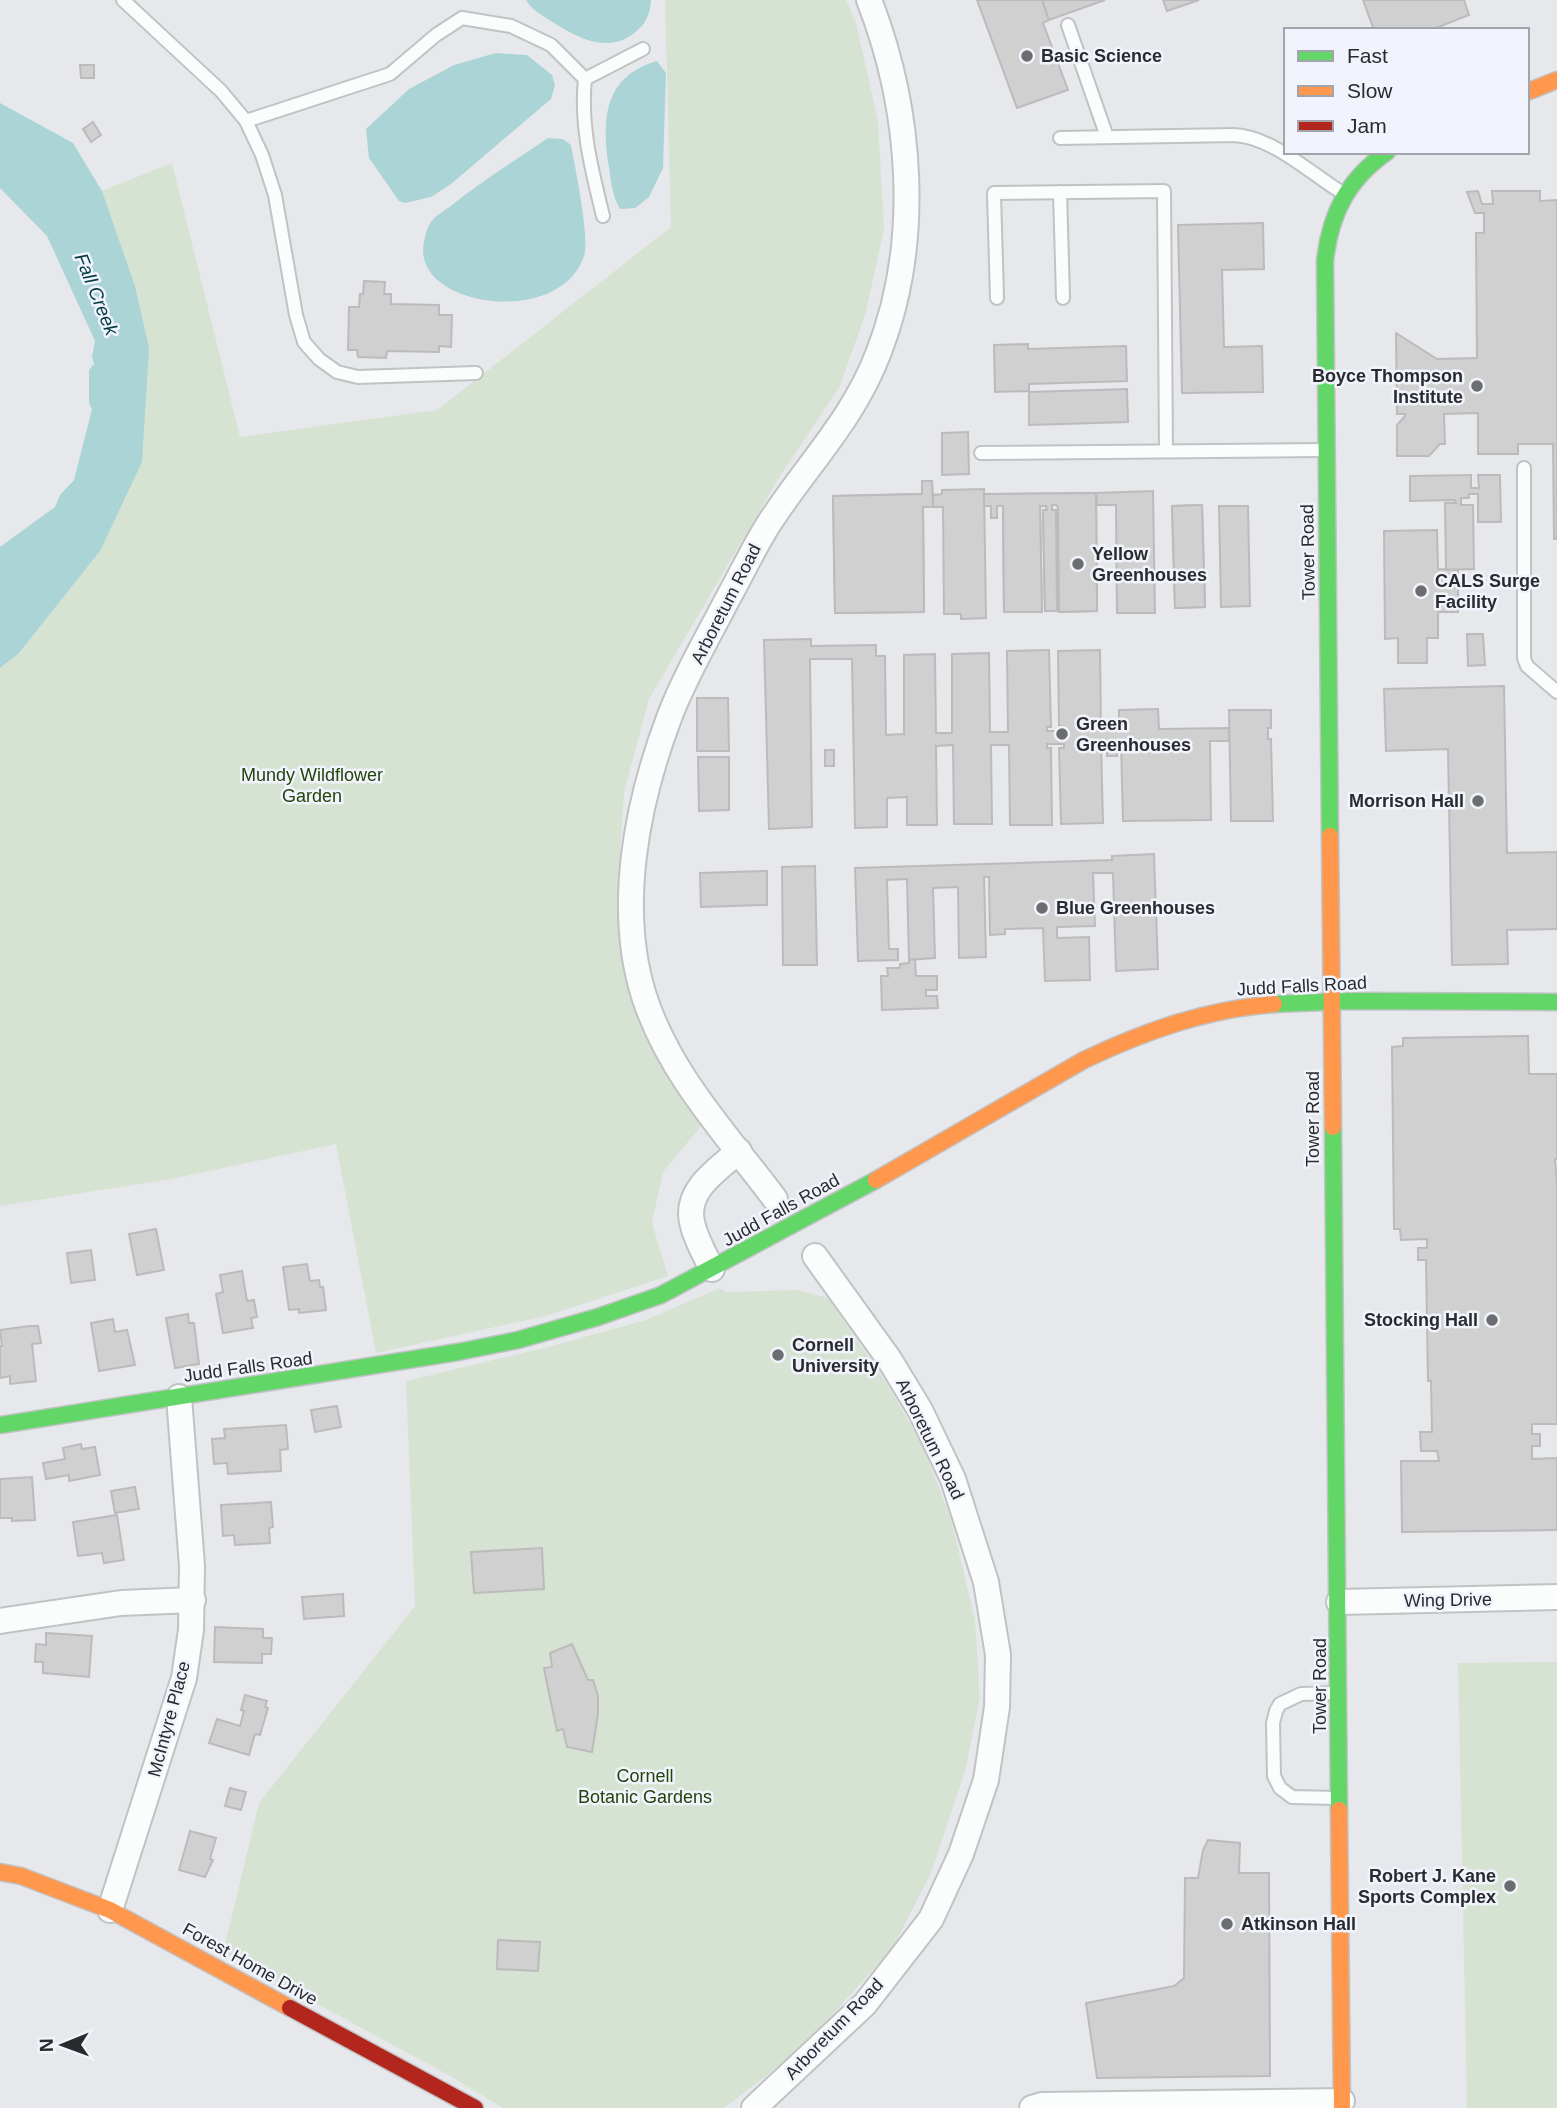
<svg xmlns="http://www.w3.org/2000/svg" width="1557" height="2108" font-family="Arial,sans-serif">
  <rect width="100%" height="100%" fill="#e7e8ec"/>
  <g fill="#d6e3d2">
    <polygon points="665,0 846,0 856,23 878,121 884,229 866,312 840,386 780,476 649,699 624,792 617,896 624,973 660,1064 701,1126 663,1172 652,1223 668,1276 546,1316 376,1353 336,1144 171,1179 0,1206 0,668 19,653 100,551 135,286 102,191 172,163 240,437 437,410 671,227"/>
    <polygon points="720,1288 725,1292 798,1290 828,1298 891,1390 923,1447 951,1519 975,1620 980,1698 965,1771 931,1873 892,1949 800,2050 724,2108 503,2108 452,2077 223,1953 259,1803 415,1606 406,1381 552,1346 646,1320"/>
    <polygon points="1557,1662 1557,2108 1467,2108 1458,1663"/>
  </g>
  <g fill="#aad4d6">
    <path d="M526 0H650L651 1C649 17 646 24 633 34 606 54 576 37 551 21 541 15 532 10 526 0Z"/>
    <polygon points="496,53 527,55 552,75 555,85 551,99 451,184 431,197 405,203 399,201 369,158 366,129 409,89 454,65"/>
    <path d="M657 61 666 73 663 168 649 197 635 208 620 209C611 194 611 178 608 161 602 115 606 76 657 61Z"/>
    <polygon points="0,103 73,143 102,191 135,286 149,348 142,462 100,551 19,653 0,668 0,547 55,507 60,495 74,480 92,409 89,403 89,370 94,364 92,357 95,341 47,236 0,188"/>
    <path d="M548 138 563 139 571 145C575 167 590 238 584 256 560 329 410 307 424 242 425 236 427 227 431 222 436 215 446 210 452 205 482 181 516 160 548 138Z"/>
  </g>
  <g fill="#d0d0d0" stroke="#bcbbbc" stroke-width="2">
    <polygon points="977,0 1042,0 1049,20 1043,23 1068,90 1017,108"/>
    <polygon points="1042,0 1105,0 1049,20"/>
    <polygon points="1163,0 1199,0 1167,11"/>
    <polygon points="1363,0 1464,0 1469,15 1431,30 1374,30"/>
    <polygon points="80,65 94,65 94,78 81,78"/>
    <polygon points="93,122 101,135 91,142 83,129"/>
    <polygon points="1478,191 1482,204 1493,204 1492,191 1540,191 1540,201 1557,200 1557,539 1554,539 1553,444 1518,444 1518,454 1478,454 1478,413 1444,414 1445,444 1440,444 1429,456 1397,456 1397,425 1405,416 1405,414 1397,414 1396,333 1437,359 1477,358 1476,233 1484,233 1484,213 1475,213 1467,192"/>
    <polygon points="1263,223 1264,269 1222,270 1224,347 1262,346 1263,392 1182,393 1178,225"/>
    <polygon points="364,281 385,282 384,294 391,294 391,304 439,305 439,315 452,315 451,347 439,346 439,352 387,351 386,358 358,357 357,350 348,350 349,307 359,307 360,294 363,294"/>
    <polygon points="1028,344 1028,349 1126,346 1127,381 1029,384 1029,391 995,392 994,345"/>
    <polygon points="1127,389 1128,422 1029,425 1029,392"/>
    <polygon points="968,432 969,474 942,475 942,433"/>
    <polygon points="1471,475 1471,488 1479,488 1478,475 1500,475 1501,522 1478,522 1478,494 1469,494 1469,498 1461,498 1461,505 1473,505 1474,569 1446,570 1445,503 1456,503 1455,500 1410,501 1410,476"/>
    <polygon points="922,481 932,481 933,507 923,507 924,612 835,613 833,496 922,494"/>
    <polygon points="922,481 932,481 933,507 923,507 924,612 835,613 833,496 922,494"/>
    <polygon points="984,489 986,618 961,619 961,614 944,614 943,507 933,507 933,495 942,494 942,490"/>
    <polygon points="1153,491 1155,613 1117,613 1116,505 1097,505 1096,493"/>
    <polygon points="1096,493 1097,611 1059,612 1058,507 1056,505 1052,505 1052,510 1056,510 1057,611 1045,611 1043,510 1047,510 1046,506 1040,506 1042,612 1004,612 1003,506 997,506 997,518 991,518 991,506 984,506 984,494"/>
    <polygon points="1096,493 1097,611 1059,612 1058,507 1056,505 1052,505 1052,510 1056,510 1057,611 1045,611 1043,510 1047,510 1046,506 1040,506 1042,612 1004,612 1003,506 997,506 997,518 991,518 991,506 984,506 984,494"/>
    <polygon points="1202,505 1205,607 1175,608 1172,506"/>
    <polygon points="1202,505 1205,607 1175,608 1172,506"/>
    <polygon points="1219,506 1248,506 1250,606 1221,607"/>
    <polygon points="1437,530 1438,569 1458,570 1458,612 1438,612 1438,638 1427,638 1427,663 1398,663 1398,638 1385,639 1384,531"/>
    <polygon points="1467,634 1483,634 1485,665 1468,666"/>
    <polygon points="811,639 811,646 876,645 876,656 885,656 886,735 904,734 904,655 935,654 936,733 952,733 952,654 989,653 990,732 1008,732 1007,651 1049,650 1051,727 1047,727 1047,731 1064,731 1064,726 1059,726 1058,651 1100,650 1101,730 1119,730 1119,710 1158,709 1159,729 1229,728 1229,741 1210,741 1211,820 1123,821 1121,743 1117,743 1117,756 1107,756 1107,743 1101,743 1103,823 1061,824 1059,748 1064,748 1064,744 1047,744 1047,748 1051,748 1052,825 1010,825 1009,745 991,745 992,824 954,824 953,745 936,746 937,825 907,825 907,797 887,798 887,827 855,828 852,659 810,659 812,827 769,829 764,640"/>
    <polygon points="1504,686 1507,853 1557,852 1557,929 1507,930 1508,964 1452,965 1448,749 1386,751 1384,689"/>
    <polygon points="697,698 728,698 729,751 697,751"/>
    <polygon points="1229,710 1271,710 1271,728 1268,728 1268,739 1271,739 1273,821 1231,821"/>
    <rect x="825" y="750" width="9" height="16"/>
    <polygon points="698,757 729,757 729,810 699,811"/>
    <polygon points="1154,854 1158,969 1116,971 1113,873 1093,873 1095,926 1057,927 1057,938 1089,937 1090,980 1045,981 1043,928 1005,929 1005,934 990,935 989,877 984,877 986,957 959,958 958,887 933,888 935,958 909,960 907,879 887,880 889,949 898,949 898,960 858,961 855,868 1112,860 1112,856"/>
    <polygon points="815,866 817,965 783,965 782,867"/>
    <polygon points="767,871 767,905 701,907 700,873"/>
    <polygon points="915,959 916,976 937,976 937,990 926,990 926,996 937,996 938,1008 882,1010 881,976 888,976 887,968 900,968 900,964 909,963 909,960"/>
    <polygon points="1528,1036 1529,1074 1557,1074 1557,1159 1555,1159 1557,1184 1557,1424 1532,1424 1532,1434 1540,1434 1540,1446 1532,1446 1532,1459 1557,1458 1557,1530 1402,1532 1401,1461 1439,1461 1437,1451 1421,1451 1420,1432 1432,1432 1431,1381 1428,1381 1426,1260 1418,1260 1418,1248 1427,1248 1427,1239 1401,1240 1400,1229 1394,1229 1392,1047 1403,1046 1403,1038"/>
    <polygon points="156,1229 164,1270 137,1275 129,1234"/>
    <polygon points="91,1250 95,1280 71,1283 67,1253"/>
    <polygon points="307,1264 310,1281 319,1280 320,1287 323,1287 326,1310 299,1313 299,1309 289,1310 283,1267"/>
    <polygon points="242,1271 247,1301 254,1300 257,1317 251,1318 253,1328 223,1333 216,1294 223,1292 220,1275"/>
    <polygon points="188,1314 189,1323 194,1323 199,1364 175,1368 166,1318"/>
    <polygon points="113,1319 115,1332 127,1330 135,1365 99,1371 91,1323"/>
    <polygon points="29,1326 38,1326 41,1343 32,1344 36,1381 10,1384 10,1376 0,1378 0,1346 2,1346 0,1330"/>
    <polygon points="337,1406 341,1427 315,1432 311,1410"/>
    <polygon points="286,1425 288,1449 280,1450 281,1471 228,1474 227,1463 214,1464 212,1439 225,1438 224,1429"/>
    <polygon points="81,1444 82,1449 95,1447 100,1475 69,1481 69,1475 46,1479 43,1463 65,1459 63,1448"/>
    <polygon points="32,1477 35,1520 12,1521 12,1518 0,1518 0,1479"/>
    <polygon points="135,1487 139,1509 115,1513 111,1491"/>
    <polygon points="271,1502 273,1527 269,1528 270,1543 235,1545 234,1535 223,1536 221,1505"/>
    <polygon points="117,1515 124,1560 104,1563 102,1553 78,1556 73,1522"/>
    <polygon points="542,1548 544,1589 474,1593 471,1552"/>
    <polygon points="343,1594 344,1616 304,1619 302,1597"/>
    <polygon points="215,1627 263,1629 263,1638 272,1638 271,1654 262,1654 262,1663 214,1662"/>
    <polygon points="46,1633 92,1636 89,1677 43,1673 43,1662 35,1662 36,1644 46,1645"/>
    <polygon points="572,1644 588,1680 593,1680 598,1696 598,1714 592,1752 567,1747 563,1729 557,1731 545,1674 544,1668 552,1667 550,1653"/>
    <polygon points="245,1695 267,1701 265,1707 268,1708 260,1735 255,1734 249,1755 209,1743 217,1719 240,1726 244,1711 241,1710"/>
    <polygon points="230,1788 246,1792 241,1810 225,1806"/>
    <polygon points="190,1831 216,1838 210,1859 213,1860 205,1877 179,1870"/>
    <polygon points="1208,1840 1240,1843 1239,1873 1269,1873 1270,2076 1097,2078 1086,2003 1174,1986 1184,1978 1185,1878 1198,1878 1203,1850"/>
    <polygon points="498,1940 540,1942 538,1971 497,1969"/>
  </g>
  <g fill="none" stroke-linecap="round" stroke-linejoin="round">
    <defs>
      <g id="lane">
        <polyline points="123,0 221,91 246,121 262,155 275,195 296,315 304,342 319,359 337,372 358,377 476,373"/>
        <polyline points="1068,25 1107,137"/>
        <polyline points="585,79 643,49"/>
        <path d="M246 121 390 74 436 35 462 18 511 26 551 45 585 79C580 126 592 171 603 216"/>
        <path d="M1060 138 1233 135C1272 136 1311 174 1344 194"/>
        <polyline points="1060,192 1063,298"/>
        <polyline points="997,298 994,193 1164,191 1166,451"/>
        <polyline points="981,453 1325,450"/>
        <polyline points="1524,468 1524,658 1527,666 1557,692"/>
        <polyline points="1335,1693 1301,1694 1280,1704 1276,1711 1273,1723 1274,1776 1280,1788 1292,1797 1337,1798"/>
      </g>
      <g id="street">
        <path d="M775 1199C727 1135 669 1074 644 996 616 907 637 803 669 718 684 678 707 639 727 600 741 575 753 549 768 525 805 467 853 420 878 354 922 243 912 110 869 0"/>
        <path d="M712 1269C705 1255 695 1238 692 1222 685 1190 717 1170 739 1151"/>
        <polyline points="1339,1602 1557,1597"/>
        <polyline points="0,1621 121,1603 193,1600"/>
        <polyline points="110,1910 184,1678 191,1630 192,1566 179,1397"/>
        <polyline points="754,2108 865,2004 931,1919 961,1854 986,1780 997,1707 998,1655 986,1582 953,1479 920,1410 889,1359 815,1256"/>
        <polyline points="1032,2108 1042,2105 1342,2101"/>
      </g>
      <g id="fast">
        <path d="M1330 836 1325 261C1330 214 1348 179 1387 152"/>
        <polyline points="1274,1004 1349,1001 1557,1002"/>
        <polyline points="1333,1127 1339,1810"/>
        <polyline points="0,1425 458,1352 518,1340 598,1317 661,1295 876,1180"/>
      </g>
      <g id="slow">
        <polyline points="1527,92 1557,80"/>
        <polyline points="1330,836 1333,1127"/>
        <path d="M876 1180 1084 1060C1145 1031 1207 1009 1274 1004"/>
        <polyline points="1339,1810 1342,2108"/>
        <polyline points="0,1872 21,1876 110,1910 290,2008"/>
      </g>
      <polyline id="jam" points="290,2008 475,2108"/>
    </defs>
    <use href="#lane" stroke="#c0c2c4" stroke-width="16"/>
    <use href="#street" stroke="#c0c2c4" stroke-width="28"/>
    <use href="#fast" stroke="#c0c2c4" stroke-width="19"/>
    <use href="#slow" stroke="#c0c2c4" stroke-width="19"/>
    <use href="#jam" stroke="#c0c2c4" stroke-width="19"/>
    <use href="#lane" stroke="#fbfcfc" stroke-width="12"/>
    <use href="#street" stroke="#fbfcfc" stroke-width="24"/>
    <use href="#fast" stroke="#63d668" stroke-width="16"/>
    <use href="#slow" stroke="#ff974d" stroke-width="16"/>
    <use href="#jam" stroke="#b3261e" stroke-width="16"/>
  </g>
  <g fill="#6c6d70" stroke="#f1f4fc" stroke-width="2.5">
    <circle cx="1027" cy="56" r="7"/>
    <circle cx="1477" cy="386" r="7"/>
    <circle cx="1078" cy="564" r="7"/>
    <circle cx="1421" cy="591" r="7"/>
    <circle cx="1062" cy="734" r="7"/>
    <circle cx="1478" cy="801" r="7"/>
    <circle cx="1042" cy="908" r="7"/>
    <circle cx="1492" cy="1320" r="7"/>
    <circle cx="778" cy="1355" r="7"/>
    <circle cx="1510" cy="1886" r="7"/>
    <circle cx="1227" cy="1924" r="7"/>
  </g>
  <g text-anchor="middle" stroke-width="5" stroke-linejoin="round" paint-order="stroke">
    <g font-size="18" font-weight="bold" fill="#2a2b2e" stroke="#f1f4fc" text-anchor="start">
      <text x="1041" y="62">Basic Science</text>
      <text x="1463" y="382" text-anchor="end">Boyce Thompson<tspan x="1463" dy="21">Institute</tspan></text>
      <text x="1092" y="560">Yellow<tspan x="1092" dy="21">Greenhouses</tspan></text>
      <text x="1435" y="587">CALS Surge<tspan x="1435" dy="21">Facility</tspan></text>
      <text x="1076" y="730">Green<tspan x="1076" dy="21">Greenhouses</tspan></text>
      <text x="1464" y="807" text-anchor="end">Morrison Hall</text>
      <text x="1056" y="914">Blue Greenhouses</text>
      <text x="1478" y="1326" text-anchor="end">Stocking Hall</text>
      <text x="792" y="1351">Cornell<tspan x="792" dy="21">University</tspan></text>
      <text x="1496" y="1882" text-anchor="end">Robert J. Kane<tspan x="1496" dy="21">Sports Complex</tspan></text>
      <text x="1241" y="1930">Atkinson Hall</text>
    </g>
    <g font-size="18" fill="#2a2b2e" stroke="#f1f4fc">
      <text transform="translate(1308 552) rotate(-91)" y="6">Tower Road</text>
      <text transform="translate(726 604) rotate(-63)" y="6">Arboretum Road</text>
      <text transform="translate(1302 986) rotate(-3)" y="6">Judd Falls Road</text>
      <text transform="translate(1313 1119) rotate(-90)" y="6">Tower Road</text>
      <text transform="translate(781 1210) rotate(-29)" y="6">Judd Falls Road</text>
      <text transform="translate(248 1367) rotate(-8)" y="6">Judd Falls Road</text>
      <text transform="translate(930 1439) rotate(64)" y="6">Arboretum Road</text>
      <text transform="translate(1448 1600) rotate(-1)" y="6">Wing Drive</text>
      <text transform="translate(1320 1686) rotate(-90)" y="6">Tower Road</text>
      <text transform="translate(169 1719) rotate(-75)" y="6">McIntyre Place</text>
      <text transform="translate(250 1964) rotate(29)" y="6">Forest Home Drive</text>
      <text transform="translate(834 2029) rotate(-46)" y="6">Arboretum Road</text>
    </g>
    <g font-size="18" fill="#234309" stroke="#f1f4fc">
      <text x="312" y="781">Mundy Wildflower<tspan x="312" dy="21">Garden</tspan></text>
      <text x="645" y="1782">Cornell<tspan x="645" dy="21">Botanic Gardens</tspan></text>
    </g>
    <g font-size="19" font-style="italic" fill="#003c3d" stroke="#f1f4fc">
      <text transform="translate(97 294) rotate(68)" y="7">Fall Creek</text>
    </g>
  </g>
  <rect x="1284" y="28" width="245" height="126" fill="#f1f4fc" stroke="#a1a4aa" stroke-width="2"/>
  <rect x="1298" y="51" width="35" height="10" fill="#63d668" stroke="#a1a4aa" stroke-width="2"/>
  <text x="1347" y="63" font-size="21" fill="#2a2b2e">Fast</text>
  <rect x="1298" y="86" width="35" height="10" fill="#ff974d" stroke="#a1a4aa" stroke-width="2"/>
  <text x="1347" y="98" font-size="21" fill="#2a2b2e">Slow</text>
  <rect x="1298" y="121" width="35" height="10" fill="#b3261e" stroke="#a1a4aa" stroke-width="2"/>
  <text x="1347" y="133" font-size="21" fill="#2a2b2e">Jam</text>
  <g transform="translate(63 2045) rotate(269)" stroke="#f1f4fc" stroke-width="5" paint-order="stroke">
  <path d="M0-5L12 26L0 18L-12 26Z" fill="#2a2b2e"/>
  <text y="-10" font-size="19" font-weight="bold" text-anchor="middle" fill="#2a2b2e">N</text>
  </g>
</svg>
